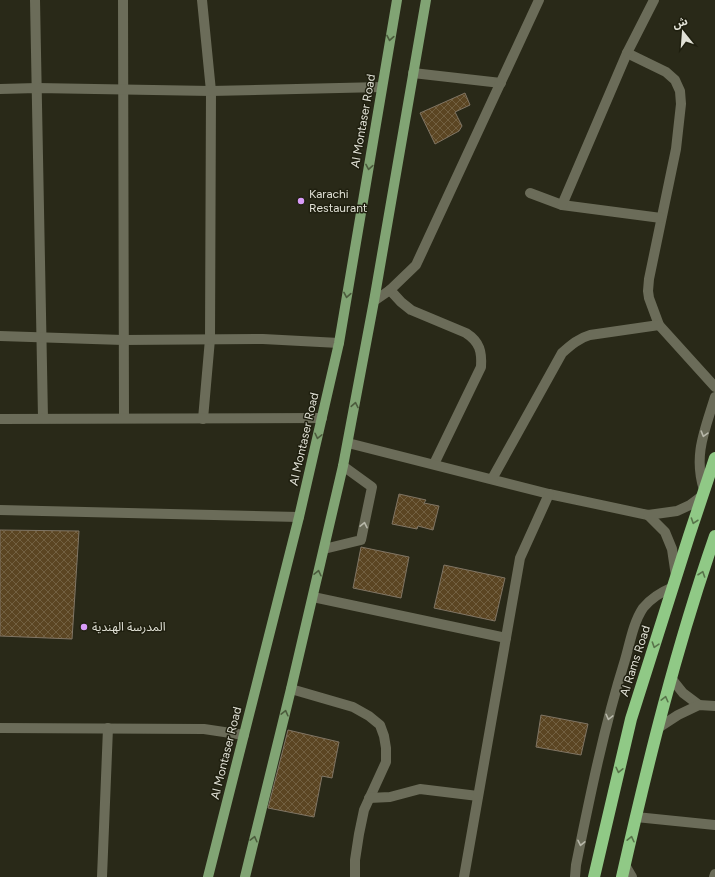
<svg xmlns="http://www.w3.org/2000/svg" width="715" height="877" font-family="Figtree,'Noto Sans Arabic',sans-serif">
  <defs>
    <pattern id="building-cross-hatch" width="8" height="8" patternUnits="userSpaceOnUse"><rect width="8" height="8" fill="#5b4522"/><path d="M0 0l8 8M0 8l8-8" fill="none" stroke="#726041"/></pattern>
  </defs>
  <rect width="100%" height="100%" fill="#292918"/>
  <g fill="url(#building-cross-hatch)" stroke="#807564">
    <polygon points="465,93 470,105 455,112 462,126 459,131 435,144 420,113"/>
    <polygon points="399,494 426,500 424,503 439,506 433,530 418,526 417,529 392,524"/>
    <polygon points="0,530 79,531 72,639 0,636"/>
    <polygon points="361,547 409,557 401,598 353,588"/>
    <polygon points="444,565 505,578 495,621 434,608"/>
    <polygon points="541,715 588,724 581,755 536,747"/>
    <polygon points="288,730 339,742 332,778 322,776 314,817 268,808"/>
  </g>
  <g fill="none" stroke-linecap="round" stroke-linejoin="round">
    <g stroke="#6b6c59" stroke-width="10">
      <polyline points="35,0 43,418"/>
      <polyline points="123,0 124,418"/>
      <polyline points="202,0 211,91 210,339 203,419"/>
      <polyline points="627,53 666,72 675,80 680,91 681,104 676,149 649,279 648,291 649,298 659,325 715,387"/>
      <polyline points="413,73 501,83"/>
      <polyline points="0,89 37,88 211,91 382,87"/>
      <polyline points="530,193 562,205 661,218"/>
      <polyline points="562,205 627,53 654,0"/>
      <path d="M390 290 401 302 411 310 466 333C480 342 482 352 481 367L434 464"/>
      <polyline points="374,301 390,290 416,265 539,0"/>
      <polyline points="0,336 123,340 263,339 339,343"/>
      <polyline points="0,419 322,418"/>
      <polyline points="348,443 549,494 648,515 677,511 690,505 702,496"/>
      <path d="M492 479 562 353C571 345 579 338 590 335L659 325"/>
      <path d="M704 490C693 455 705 430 715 397"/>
      <polyline points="0,510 299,517"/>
      <polyline points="648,515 665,532 672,549 676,576"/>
      <polyline points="324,549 361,540 372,487 343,466"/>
      <polyline points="313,597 506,638"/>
      <polyline points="671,678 683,693 699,705"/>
      <polyline points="291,689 353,707 369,716 380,725 384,736 386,748 386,762 364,810 359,834 355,860 355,877"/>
      <polyline points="0,728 204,729 244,735"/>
      <polyline points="658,728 678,715 699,705 715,706"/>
      <polyline points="369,798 390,797 420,789 478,796"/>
      <polyline points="636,817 715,825"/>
      <polyline points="625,865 632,877"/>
      <polyline points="102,877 108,728"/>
      <polyline points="464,877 520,558 549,494"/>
      <path d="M575 877 576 865C590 796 604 727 625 660 630 643 633 623 643 608 651 598 661 592 673 587"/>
      <polyline points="714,877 715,874"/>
    </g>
    <g stroke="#81a474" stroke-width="10">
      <polyline points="208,877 299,517 339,343 397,0"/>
      <polyline points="245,877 291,689 343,466 374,301 426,0"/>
    </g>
    <g stroke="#90c986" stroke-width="12">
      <polyline points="594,877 631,719 689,536 715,458"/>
      <path d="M622 877C648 762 676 648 715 536"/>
    </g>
  </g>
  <defs><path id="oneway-chevron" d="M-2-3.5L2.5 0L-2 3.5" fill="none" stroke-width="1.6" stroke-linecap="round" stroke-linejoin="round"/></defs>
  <g stroke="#4b5b3c">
    <use href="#oneway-chevron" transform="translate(390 38) rotate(100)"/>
    <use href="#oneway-chevron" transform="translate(369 167) rotate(100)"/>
    <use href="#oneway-chevron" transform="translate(347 295) rotate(100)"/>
    <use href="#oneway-chevron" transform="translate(355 405) rotate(-79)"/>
    <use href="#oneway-chevron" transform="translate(318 436) rotate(103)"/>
    <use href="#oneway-chevron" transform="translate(318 573) rotate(-77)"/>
    <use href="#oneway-chevron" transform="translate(285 713) rotate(-76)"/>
    <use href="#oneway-chevron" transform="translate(254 839) rotate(-76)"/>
  </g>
  <g stroke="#b8b8aa">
    <use href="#oneway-chevron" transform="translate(704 434) rotate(106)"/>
    <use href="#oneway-chevron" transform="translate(364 525) rotate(-78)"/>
    <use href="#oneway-chevron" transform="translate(609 717) rotate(104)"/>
    <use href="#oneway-chevron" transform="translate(581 843) rotate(102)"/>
  </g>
  <g stroke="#58744a">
    <use href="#oneway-chevron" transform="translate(694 521) rotate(109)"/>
    <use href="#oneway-chevron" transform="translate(702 574) rotate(-71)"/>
    <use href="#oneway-chevron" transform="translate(655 645) rotate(108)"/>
    <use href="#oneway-chevron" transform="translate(665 699) rotate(-76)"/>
    <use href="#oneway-chevron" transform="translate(619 770) rotate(103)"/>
    <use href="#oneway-chevron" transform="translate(631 839) rotate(-77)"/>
  </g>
  <g fill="#d89bf8" stroke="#1f1f0f" stroke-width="1.5">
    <circle cx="301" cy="201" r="4"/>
    <circle cx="84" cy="627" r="4"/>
  </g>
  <g text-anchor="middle" stroke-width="3" stroke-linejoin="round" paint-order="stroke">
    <g font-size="12" fill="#e1e1d6" stroke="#1f1f0f">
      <text transform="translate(363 121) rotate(-80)" y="4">Al Montaser Road</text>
      <text transform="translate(304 439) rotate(-77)" y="4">Al Montaser Road</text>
      <text transform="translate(635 661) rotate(-72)" y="4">Al Rams Road</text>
      <text transform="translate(226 753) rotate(-76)" y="4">Al Montaser Road</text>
    </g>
    <g font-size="12" fill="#e1e1d6" stroke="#1f1f0f" text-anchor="start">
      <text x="309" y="198">Karachi<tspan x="309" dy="14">Restaurant</tspan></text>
      <text x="92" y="631">المدرسة الهندية</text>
    </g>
  </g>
  <g transform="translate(683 32) rotate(343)" stroke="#1f1f0f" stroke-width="3" paint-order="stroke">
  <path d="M0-3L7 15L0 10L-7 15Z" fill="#e1e1d6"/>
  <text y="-6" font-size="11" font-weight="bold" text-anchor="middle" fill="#e1e1d6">ش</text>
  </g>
</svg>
